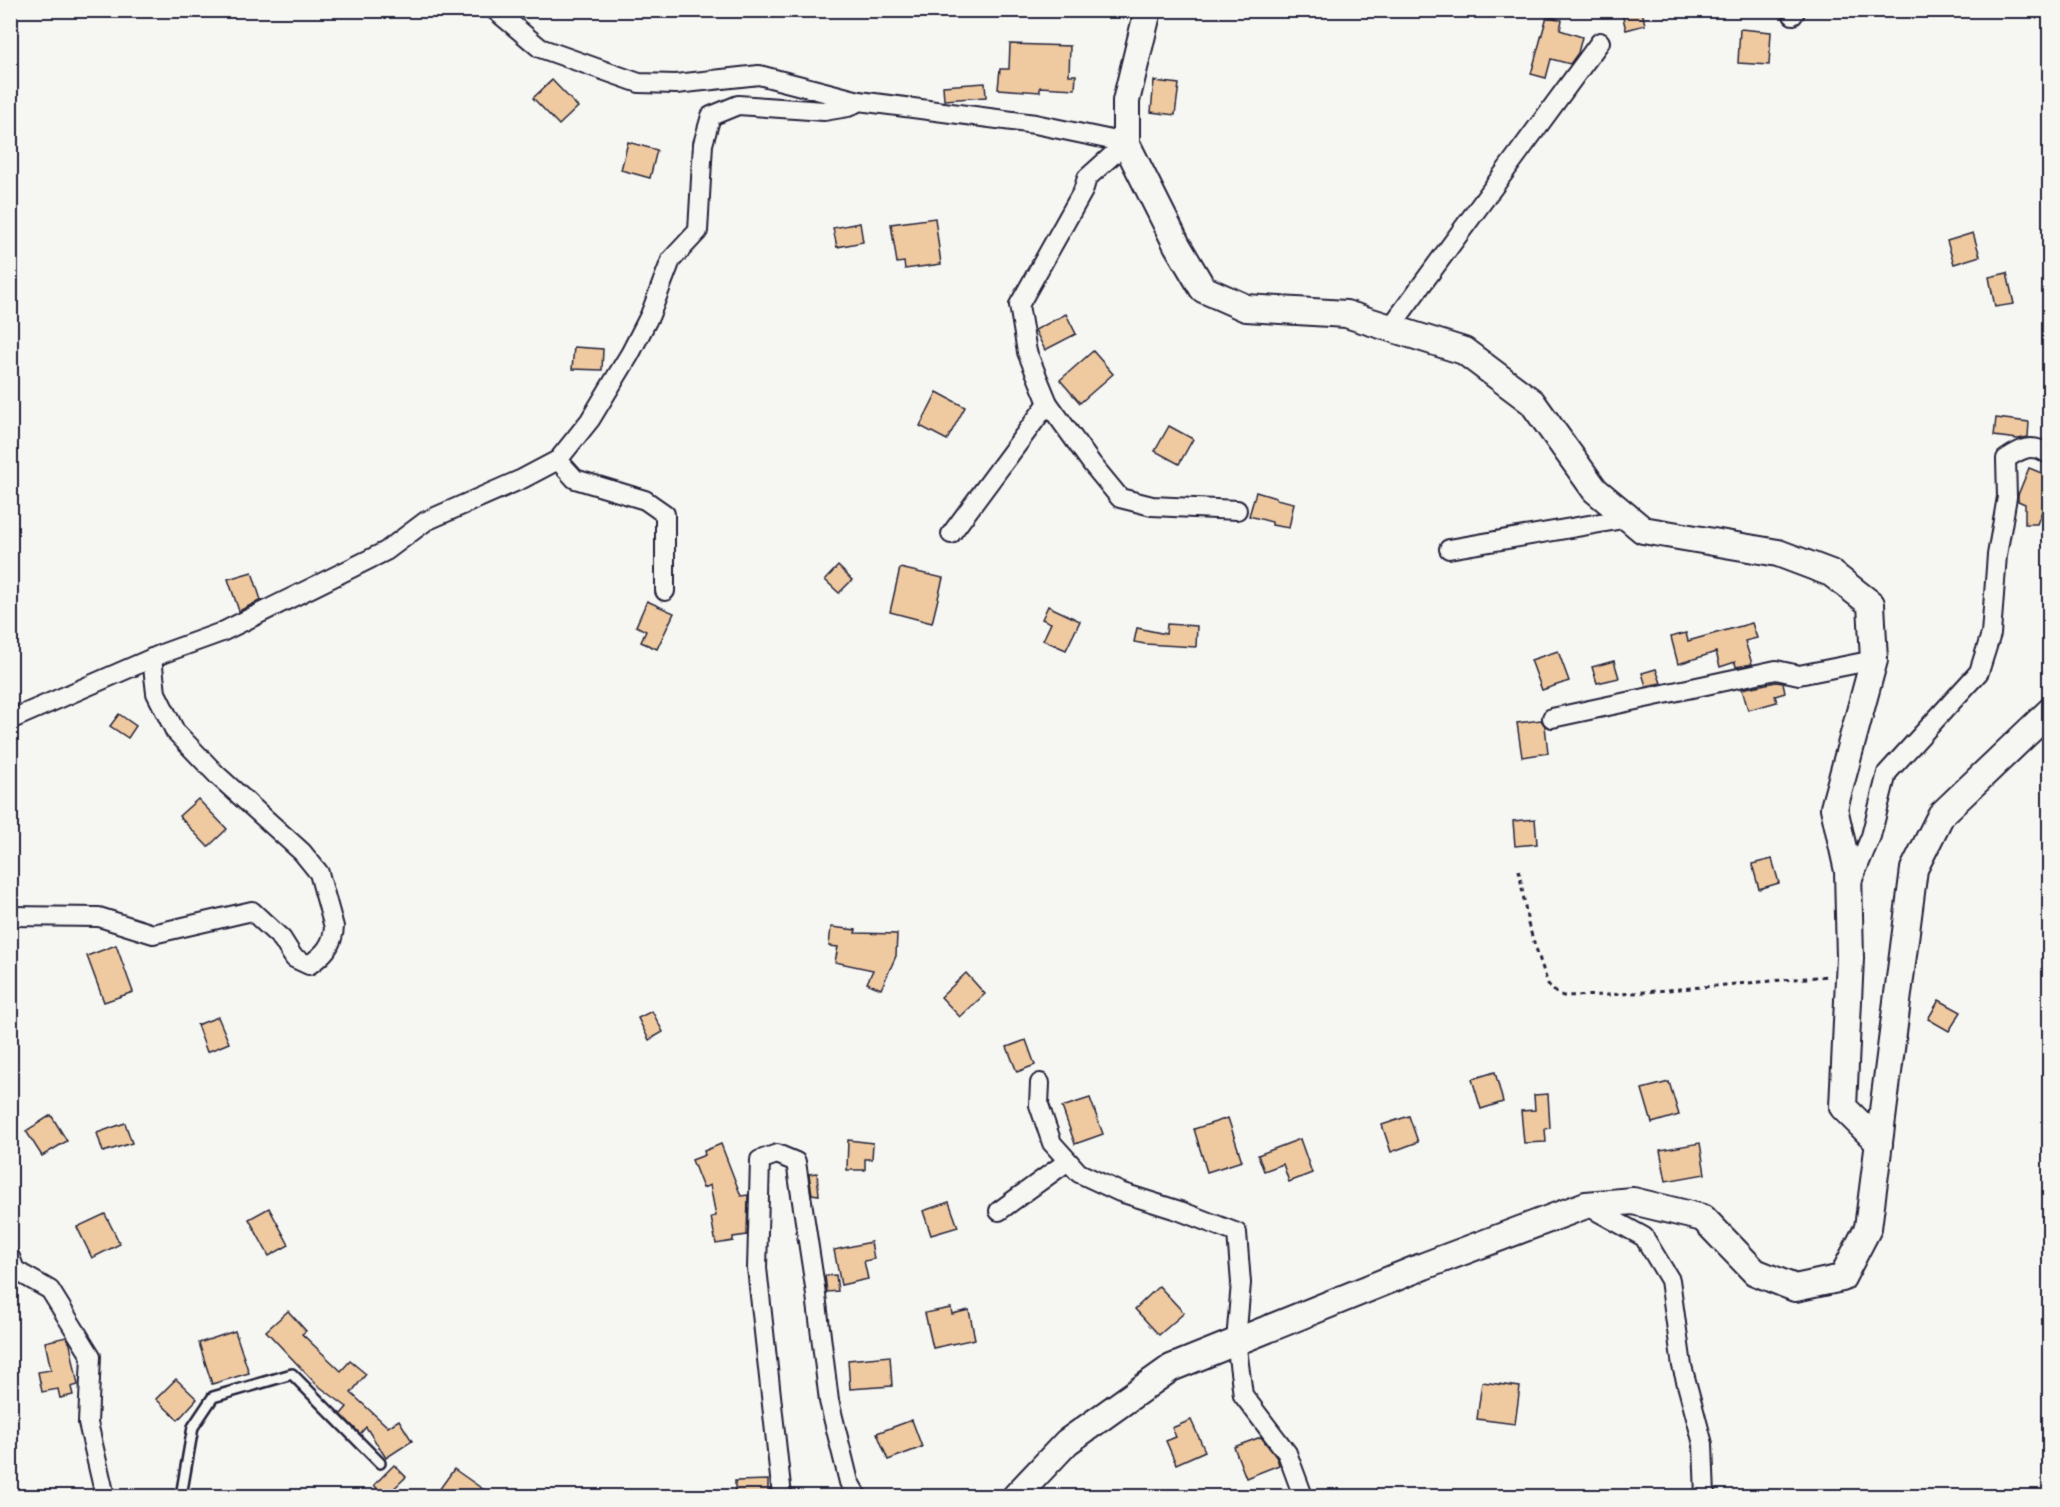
<svg xmlns="http://www.w3.org/2000/svg" width="2060" height="1507" font-family="Mynerve,sans-serif">
  <rect width="100%" height="100%" fill="#f6f6f2"/>
  <filter id="ink" filterUnits="userSpaceOnUse"><feTurbulence type="fractalNoise" baseFrequency=".0167" numOctaves="2"/><feDisplacementMap in="SourceGraphic" scale="12" xChannelSelector="R" yChannelSelector="G"/><feConvolveMatrix kernelMatrix="1 2 1 2 8 2 1 2 1" color-interpolation-filters="sRGB"/></filter>
  <g filter="url(#ink)">
    <g fill="#efc99f" stroke="#22223b" stroke-width="1.5">
      <polygon points="1621,10 1642,10 1645,25 1626,30"/>
      <polygon points="1547,16 1562,20 1560,30 1582,37 1578,53 1570,64 1551,59 1546,78 1531,74"/>
      <polygon points="1740,29 1771,32 1769,65 1738,63"/>
      <polygon points="1010,44 1070,46 1069,75 1076,75 1075,89 1040,87 1040,92 998,89 1000,69 1009,69"/>
      <polygon points="552,80 578,107 559,125 533,98"/>
      <polygon points="1154,81 1179,84 1175,115 1151,112"/>
      <polygon points="985,83 986,97 944,100 943,86"/>
      <polygon points="628,142 657,150 650,178 621,170"/>
      <polygon points="935,218 941,264 905,269 904,262 897,263 891,224"/>
      <polygon points="860,223 863,242 837,247 833,228"/>
      <polygon points="1973,233 1980,256 1954,264 1947,241"/>
      <polygon points="2007,273 2014,304 1995,307 1989,277"/>
      <polygon points="1066,314 1076,334 1045,350 1035,330"/>
      <polygon points="574,347 603,349 602,370 572,369"/>
      <polygon points="1093,351 1113,374 1080,403 1060,380"/>
      <polygon points="937,392 965,407 947,440 920,426"/>
      <polygon points="1996,418 2029,422 2028,437 2018,439 1994,436"/>
      <polygon points="1169,426 1193,439 1179,464 1155,451"/>
      <polygon points="2029,468 2049,476 2049,493 2037,524 2025,524 2025,504 2018,501 2018,495"/>
      <polygon points="1256,492 1276,498 1276,499 1294,503 1289,528 1272,525 1272,522 1249,516"/>
      <polygon points="838,566 852,580 839,593 825,580"/>
      <polygon points="900,568 943,578 932,623 890,612"/>
      <polygon points="252,572 261,600 239,611 228,579"/>
      <polygon points="647,601 674,613 657,649 641,642 646,631 636,626"/>
      <polygon points="1048,606 1080,621 1066,650 1043,640 1051,623 1042,619"/>
      <polygon points="1752,623 1757,638 1745,641 1752,664 1736,667 1735,662 1720,667 1716,652 1678,664 1671,637 1686,633 1688,641"/>
      <polygon points="1167,624 1197,626 1196,647 1145,644 1134,642 1137,628 1166,634"/>
      <polygon points="1558,651 1569,681 1542,690 1531,660"/>
      <polygon points="1614,661 1619,678 1597,683 1592,667"/>
      <polygon points="1656,669 1661,683 1646,686 1642,673"/>
      <polygon points="1776,682 1783,683 1785,693 1775,696 1777,702 1748,710 1742,689"/>
      <polygon points="119,714 136,726 128,738 110,726"/>
      <polygon points="1541,720 1545,726 1548,753 1522,757 1517,723"/>
      <polygon points="198,799 227,829 208,847 179,816"/>
      <polygon points="1535,819 1537,844 1515,846 1513,821"/>
      <polygon points="1772,859 1779,883 1759,889 1752,864"/>
      <polygon points="831,927 856,930 855,933 897,934 896,956 881,989 867,983 873,970 835,962 838,947 829,946"/>
      <polygon points="116,945 133,992 104,1002 87,956"/>
      <polygon points="966,973 985,994 960,1017 941,997"/>
      <polygon points="1939,1000 1961,1012 1949,1031 1928,1019"/>
      <polygon points="652,1011 663,1032 649,1040 638,1018"/>
      <polygon points="218,1017 229,1043 207,1052 197,1025"/>
      <polygon points="1026,1040 1035,1065 1017,1072 1007,1047"/>
      <polygon points="1495,1072 1503,1102 1481,1109 1472,1079"/>
      <polygon points="1669,1082 1679,1115 1652,1123 1642,1089"/>
      <polygon points="1548,1094 1550,1128 1545,1129 1546,1142 1524,1143 1521,1111 1535,1110 1534,1095"/>
      <polygon points="1090,1098 1103,1134 1075,1144 1062,1107"/>
      <polygon points="51,1115 67,1141 42,1156 26,1131"/>
      <polygon points="1409,1116 1418,1142 1391,1152 1382,1125"/>
      <polygon points="1228,1118 1242,1161 1207,1172 1194,1129"/>
      <polygon points="125,1123 132,1143 103,1152 97,1133"/>
      <polygon points="1300,1139 1312,1173 1289,1182 1283,1164 1264,1171 1258,1155"/>
      <polygon points="848,1140 873,1143 872,1159 865,1159 865,1170 847,1170"/>
      <polygon points="1700,1143 1705,1174 1666,1181 1660,1150"/>
      <polygon points="721,1144 741,1196 748,1195 747,1235 733,1237 733,1241 716,1244 711,1217 716,1216 710,1185 703,1188 692,1160 705,1155 704,1151"/>
      <polygon points="817,1173 819,1195 812,1194 809,1174"/>
      <polygon points="949,1202 958,1227 931,1235 923,1211"/>
      <polygon points="269,1208 289,1245 269,1256 249,1219"/>
      <polygon points="105,1214 120,1244 92,1258 77,1227"/>
      <polygon points="871,1242 874,1259 864,1261 868,1279 841,1285 834,1250"/>
      <polygon points="836,1275 838,1291 827,1292 825,1276"/>
      <polygon points="1159,1286 1184,1313 1159,1335 1135,1309"/>
      <polygon points="951,1308 952,1314 969,1310 975,1339 933,1348 925,1313"/>
      <polygon points="288,1311 306,1331 302,1334 341,1371 350,1361 366,1374 351,1393 388,1427 399,1420 412,1441 386,1458 366,1427 360,1434 341,1414 347,1407 316,1384 266,1331"/>
      <polygon points="235,1331 249,1373 212,1384 199,1343"/>
      <polygon points="66,1337 70,1344 78,1385 71,1387 73,1395 60,1398 58,1389 42,1392 38,1372 51,1370 45,1342"/>
      <polygon points="890,1356 892,1386 850,1389 848,1360"/>
      <polygon points="176,1379 197,1399 178,1420 156,1399"/>
      <polygon points="1482,1382 1520,1387 1515,1424 1477,1419"/>
      <polygon points="912,1420 922,1447 888,1460 877,1433"/>
      <polygon points="1191,1420 1205,1451 1176,1464 1166,1441 1176,1437 1172,1428"/>
      <polygon points="1261,1437 1277,1458 1279,1465 1246,1478 1234,1447"/>
      <polygon points="394,1465 406,1477 385,1497 374,1485"/>
      <polygon points="454,1469 494,1497 434,1497"/>
      <polygon points="768,1480 768,1497 735,1497 735,1481"/>
    </g>
    <g fill="none" stroke-linecap="round" stroke-linejoin="round">
      <defs>
        <polyline id="lane" points="181,1496 193,1427 213,1397 292,1374 380,1463"/>
        <g id="street">
          <polyline points="495,10 540,48 639,83 676,84 759,75 859,101 1035,124 1126,143"/>
          <polyline points="1793,15 1796,10"/>
          <polyline points="1126,143 1087,178 1083,191 1019,305 1027,352 1048,403 1092,464 1120,498 1152,506 1237,510"/>
          <polyline points="1390,328 1600,42"/>
          <polyline points="558,460 575,479 645,500 665,514 665,591"/>
          <polyline points="951,534 1048,403"/>
          <polyline points="1449,549 1629,518"/>
          <polyline points="1552,718 1776,670 1799,675 1874,660"/>
          <polyline points="10,720 164,653 222,632 386,551 426,521 522,479 558,460 590,420 630,354 650,315 671,260 698,231 703,144 711,116 738,105 824,111 848,107 859,101"/>
          <path d="M1850 886 1871 836 1887 773 1979 672 1991 634 1997 555 2007 497 2006 459C2022 448 2032 443 2050 455"/>
          <path d="M10 916 99 917 153 934 252 911 282 939 294 958 309 965C323 955 333 946 334 927L319 873 302 852 217 775 175 731 156 693 152 658"/>
          <polyline points="1040,1083 1039,1105 1052,1143 1079,1173 1120,1192 1180,1211 1237,1233 1241,1283 1236,1341 1243,1395 1287,1453 1303,1496"/>
          <polyline points="1586,1205 1644,1237 1670,1280 1682,1366 1703,1444 1705,1496"/>
          <polyline points="999,1211 1068,1161"/>
          <polyline points="10,1257 15,1270 50,1290 91,1356 88,1423 105,1496"/>
          <polyline points="782,1496 757,1268 760,1160 777,1154 796,1162 815,1287 829,1401 849,1482 857,1496"/>
        </g>
        <g id="secondary">
          <polyline points="1148,10 1126,101 1126,143 1177,245 1203,289 1246,308 1346,314 1464,351 1532,402 1595,490 1643,530 1778,553 1831,573 1871,604 1874,660 1834,808 1848,871 1850,958 1843,1107 1879,1143"/>
          <polyline points="1016,1496 1067,1442 1171,1368 1424,1266 1586,1205 1633,1201 1703,1218 1755,1272 1795,1288 1842,1278 1868,1228 1914,869 1941,815 2050,711"/>
        </g>
      </defs>
      <use href="#lane" stroke="#22223b" stroke-width="14"/>
      <use href="#street" stroke="#22223b" stroke-width="22"/>
      <use href="#secondary" stroke="#22223b" stroke-width="30"/>
      <polyline stroke="#22223b" stroke-width="3" stroke-dasharray="4.5 4.5" stroke-linecap="butt" points="1519,870 1528,924 1548,984 1555,992 1563,996 1610,995 1829,976"/>
      <use href="#lane" stroke="#f6f6f2" stroke-width="9"/>
      <use href="#street" stroke="#f6f6f2" stroke-width="18"/>
      <use href="#secondary" stroke="#f6f6f2" stroke-width="26"/>
    </g>
  </g>
  <rect width="2060" height="1507" fill="none" stroke="#f6f6f2" stroke-width="36"/>
  <rect x="18" y="18" width="2024" height="1471" fill="none" stroke="#22223b" stroke-width="2" filter="url(#ink)"/>
</svg>
